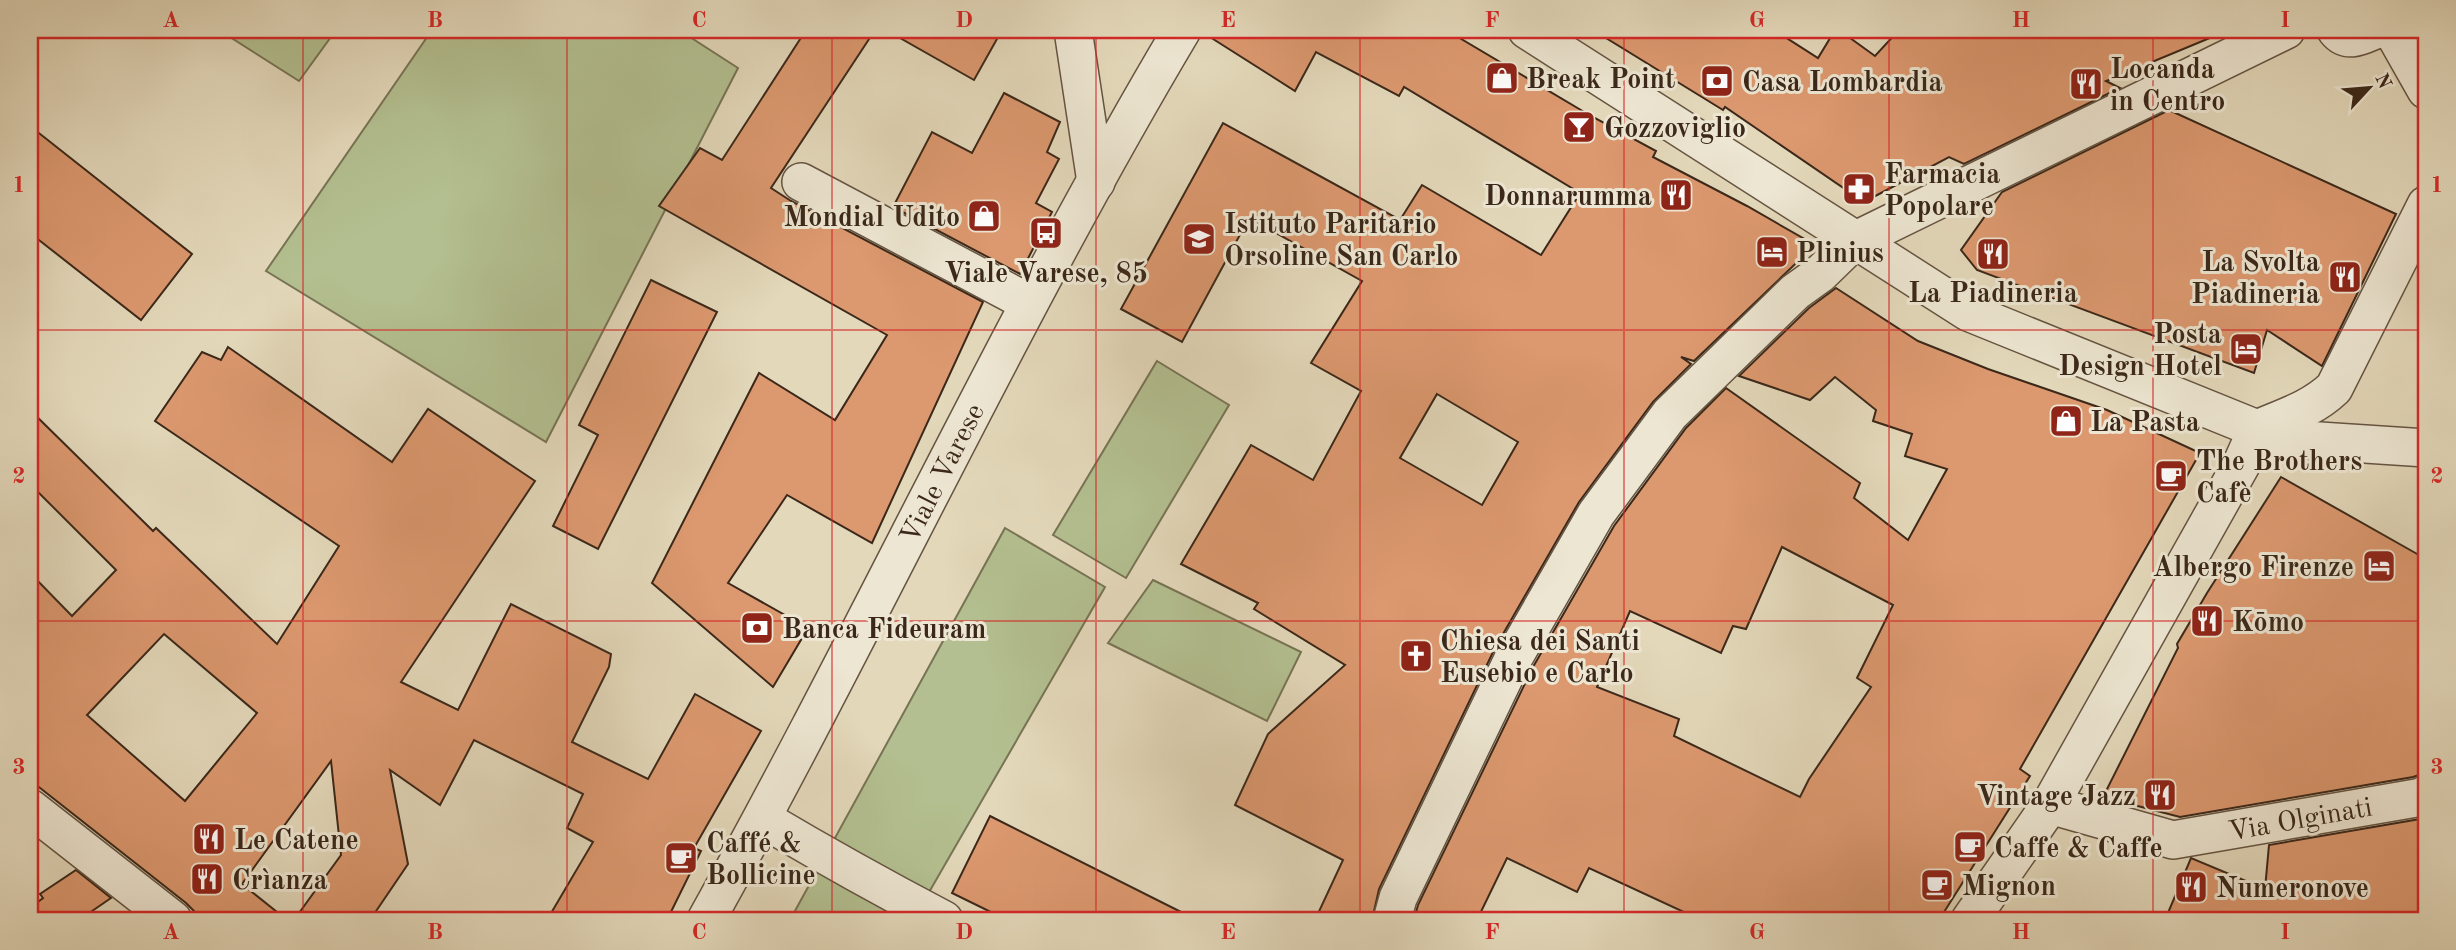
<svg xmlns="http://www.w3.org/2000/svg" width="2456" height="950" font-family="'Old Standard TT',serif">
  <rect width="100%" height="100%" fill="#e3d8ba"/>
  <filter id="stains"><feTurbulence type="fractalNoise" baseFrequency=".00286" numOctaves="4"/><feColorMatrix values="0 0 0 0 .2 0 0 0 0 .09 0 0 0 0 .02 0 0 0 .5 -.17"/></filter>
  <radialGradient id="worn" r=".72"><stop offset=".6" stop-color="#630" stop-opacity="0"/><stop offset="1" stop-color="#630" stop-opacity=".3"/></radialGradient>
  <g fill="#b3bf90" stroke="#777455" stroke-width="2">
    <polygon points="219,30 336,30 299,81"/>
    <polygon points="432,30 679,30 738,68 546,442 266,271"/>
    <polygon points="1157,361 1229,405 1126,578 1053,535"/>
    <polygon points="1005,528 1105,587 913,920 790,920"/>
    <polygon points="1153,580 1301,652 1267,721 1108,643"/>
  </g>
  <g fill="#dc986f" stroke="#3b281a" stroke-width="2" fill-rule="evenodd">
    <polygon points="806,30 875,30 771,188 791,201 983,302 872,543 787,495 728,583 808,628 773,687 652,583 759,373 835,420 887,335 659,206 700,148 722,160"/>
    <polygon points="886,30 1002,30 974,80"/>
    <path d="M1203 30H1446L1591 116 1656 151 1653 157 1747 206 1815 245 1694 361 1681 357 1691 364 1653 402 1579 502 1495 648 1379 889 1372 920H1315L1343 860 1235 805 1268 734 1345 665 1254 609 1258 603 1181 564 1251 445 1313 480 1361 391 1311 363 1362 281 1249 218 1182 342 1121 309 1223 123 1400 220 1422 185 1541 255 1580 193 1404 87 1399 96 1316 52 1295 91 1202 32ZM1437 394 1518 442 1482 505 1400 458Z"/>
    <polygon points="1593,30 1774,30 1818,58 1835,30 1839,30 1875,56 1899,30 2229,30 2106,81 2120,88 1964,164 1949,157 1864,202 1725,107 1723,110"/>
    <polygon points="1004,93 1060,122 1047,152 1059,159 1036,203 1052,212 1020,274 893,207 932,132 972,153"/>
    <polygon points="2169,110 2396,214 2322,366 2267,330 2254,373 1977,270 1961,250 2002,192"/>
    <polygon points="30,126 192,254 141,320 30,233"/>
    <polygon points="651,280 717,312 598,549 553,526 598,435 579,425"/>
    <path d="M1836 288 1918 341 1988 369 2107 410 2200 453 2020 769 2030 776 1939 920H1701L1589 868 1577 892 1507 858 1477 920H1414L1418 905 1533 667 1614 526 1686 428 1726 388 1860 483 1854 498 1908 540 1947 469 1905 456 1912 434 1873 421 1876 410 1835 377 1810 400 1739 376 1809 308ZM1782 547 1893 605 1857 678 1871 687 1809 779 1800 797 1674 736 1679 719 1597 687 1630 611 1721 653 1733 626 1746 629Z"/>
    <path d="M228 347 392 462 428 409 535 481 401 682 458 710 511 604 611 654 609 667 572 742 648 779 695 694 761 731 694 848 701 851 667 920H547L593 842 567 828 583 794 474 740 440 805 390 770 408 864 370 920H294L341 855 331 761 242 884 287 920H203L186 903 30 780V573L72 616 116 570 30 484V410L153 531 156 528 277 644 339 546 155 421 202 352 221 360ZM164 634 257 713 185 801 87 715Z"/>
    <polygon points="2281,477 2426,559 2426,751 2422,774 2413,777 2180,817 2103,797 2178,648 2177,644 2207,593"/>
    <polygon points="990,816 1197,920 1007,920 952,893"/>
    <polygon points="2426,818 2426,920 2165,920 2191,858 2265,889 2269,845"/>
    <polygon points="76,870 111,898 79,920 30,920 30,908 43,898 40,894"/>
  </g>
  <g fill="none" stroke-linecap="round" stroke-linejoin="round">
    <defs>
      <g id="minor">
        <polyline points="1073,30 1096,182"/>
        <polyline points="1527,30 1968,312 2257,429 2289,439 2426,448"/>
        <path d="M2336 30C2347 44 2361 36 2375 30"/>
        <polyline points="2392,30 2426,90"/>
        <polyline points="801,182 1029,303"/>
        <path d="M2257 429C2285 417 2312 409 2334 388L2426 205"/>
        <polyline points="2050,805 2241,465 2257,429"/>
        <polyline points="30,808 173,920"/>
        <path d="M763 819C822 854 883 888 944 920"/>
        <path d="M706 920C870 626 1010 319 1182 30"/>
        <polyline points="1392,920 1398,898 1514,657 1596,514 1670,414 1795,292 1820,274 1854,241 2286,30"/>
        <polyline points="1970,920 2050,805 2173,840 2422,797 2426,794"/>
      </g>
    </defs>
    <use href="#minor" stroke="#655442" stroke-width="40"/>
    <use href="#minor" stroke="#ede6d2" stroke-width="37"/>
  </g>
  <path fill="none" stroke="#d62828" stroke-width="2" stroke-opacity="0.55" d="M303 30V920M567 30V920M832 30V920M1096 30V920M1360 30V920M1624 30V920M1889 30V920M2153 30V920M30 330H2426M30 621H2426"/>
  <defs>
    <symbol id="shop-square" viewBox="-11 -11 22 22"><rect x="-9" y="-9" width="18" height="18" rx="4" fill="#8f2418" stroke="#ede6d2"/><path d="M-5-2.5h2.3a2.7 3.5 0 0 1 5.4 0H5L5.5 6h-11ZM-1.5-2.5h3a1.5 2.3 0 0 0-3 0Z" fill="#fff"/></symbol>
    <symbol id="bank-square" viewBox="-11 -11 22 22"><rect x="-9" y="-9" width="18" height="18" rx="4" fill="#8f2418" stroke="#ede6d2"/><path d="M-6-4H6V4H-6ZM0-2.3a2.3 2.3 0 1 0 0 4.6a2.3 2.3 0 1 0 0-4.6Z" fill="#fff"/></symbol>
    <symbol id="restaurant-square" viewBox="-11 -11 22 22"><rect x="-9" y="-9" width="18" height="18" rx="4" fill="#8f2418" stroke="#ede6d2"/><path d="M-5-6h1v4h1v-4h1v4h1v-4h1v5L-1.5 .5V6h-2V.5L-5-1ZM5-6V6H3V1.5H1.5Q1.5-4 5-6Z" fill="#fff"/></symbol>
    <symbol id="bar-square" viewBox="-11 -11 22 22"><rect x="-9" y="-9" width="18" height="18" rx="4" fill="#8f2418" stroke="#ede6d2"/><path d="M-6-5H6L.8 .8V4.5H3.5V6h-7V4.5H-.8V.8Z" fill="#fff"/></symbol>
    <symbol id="pharmacy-square" viewBox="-11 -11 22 22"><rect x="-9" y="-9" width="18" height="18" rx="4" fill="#8f2418" stroke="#ede6d2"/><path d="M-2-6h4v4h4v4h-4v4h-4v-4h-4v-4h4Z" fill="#fff"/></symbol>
    <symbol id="bus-square" viewBox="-11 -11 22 22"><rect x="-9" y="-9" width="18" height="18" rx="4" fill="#8f2418" stroke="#ede6d2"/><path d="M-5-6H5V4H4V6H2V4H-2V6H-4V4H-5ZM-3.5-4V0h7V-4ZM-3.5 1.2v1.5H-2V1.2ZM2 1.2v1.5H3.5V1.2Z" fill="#fff"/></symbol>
    <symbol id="school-square" viewBox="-11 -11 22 22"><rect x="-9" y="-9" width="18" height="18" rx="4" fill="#8f2418" stroke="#ede6d2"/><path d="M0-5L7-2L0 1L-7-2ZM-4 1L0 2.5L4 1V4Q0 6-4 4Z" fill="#fff"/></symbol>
    <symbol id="hotel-square" viewBox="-11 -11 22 22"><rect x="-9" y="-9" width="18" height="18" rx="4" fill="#8f2418" stroke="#ede6d2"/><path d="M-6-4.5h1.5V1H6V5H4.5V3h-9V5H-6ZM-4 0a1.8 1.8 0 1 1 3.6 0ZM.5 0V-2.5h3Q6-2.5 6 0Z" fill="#fff"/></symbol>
    <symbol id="cafe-square" viewBox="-11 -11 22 22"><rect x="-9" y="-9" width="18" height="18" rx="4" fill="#8f2418" stroke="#ede6d2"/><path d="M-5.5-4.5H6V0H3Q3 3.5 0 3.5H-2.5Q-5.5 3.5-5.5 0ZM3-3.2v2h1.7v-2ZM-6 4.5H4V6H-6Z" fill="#fff"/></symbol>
    <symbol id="church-square" viewBox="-11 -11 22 22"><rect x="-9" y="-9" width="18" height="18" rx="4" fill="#8f2418" stroke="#ede6d2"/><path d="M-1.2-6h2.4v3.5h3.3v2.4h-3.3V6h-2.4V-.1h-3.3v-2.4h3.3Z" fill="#fff"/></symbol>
  </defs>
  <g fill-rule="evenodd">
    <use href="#shop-square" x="1483" y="59" width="38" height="38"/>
    <use href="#bank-square" x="1698" y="62" width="38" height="38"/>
    <use href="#restaurant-square" x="2067" y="65" width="38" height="38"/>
    <use href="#bar-square" x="1560" y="108" width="38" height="38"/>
    <use href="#pharmacy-square" x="1840" y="170" width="38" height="38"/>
    <use href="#restaurant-square" x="1657" y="176" width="38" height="38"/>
    <use href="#shop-square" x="965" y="197" width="38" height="38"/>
    <use href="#bus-square" x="1027" y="214" width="38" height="38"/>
    <use href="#school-square" x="1180" y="220" width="38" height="38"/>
    <use href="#hotel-square" x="1753" y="233" width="38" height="38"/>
    <use href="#restaurant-square" x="1974" y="235" width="38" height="38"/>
    <use href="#restaurant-square" x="2326" y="258" width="38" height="38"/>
    <use href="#hotel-square" x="2227" y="330" width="38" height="38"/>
    <use href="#shop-square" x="2047" y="402" width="38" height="38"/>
    <use href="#cafe-square" x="2152" y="457" width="38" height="38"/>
    <use href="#hotel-square" x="2360" y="547" width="38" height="38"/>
    <use href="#restaurant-square" x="2188" y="602" width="38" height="38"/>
    <use href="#bank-square" x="738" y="609" width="38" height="38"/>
    <use href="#church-square" x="1397" y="637" width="38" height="38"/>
    <use href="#restaurant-square" x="2141" y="776" width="38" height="38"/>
    <use href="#restaurant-square" x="190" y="820" width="38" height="38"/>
    <use href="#cafe-square" x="1951" y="828" width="38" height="38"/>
    <use href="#cafe-square" x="662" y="839" width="38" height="38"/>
    <use href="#restaurant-square" x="188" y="860" width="38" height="38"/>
    <use href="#cafe-square" x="1918" y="866" width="38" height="38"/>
    <use href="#restaurant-square" x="2172" y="868" width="38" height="38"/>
  </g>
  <g text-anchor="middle" stroke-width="6" stroke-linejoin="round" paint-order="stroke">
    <g font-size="28" font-weight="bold" fill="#3b281a" stroke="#ede6d2" text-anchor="start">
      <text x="2110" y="78">Locanda<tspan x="2110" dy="32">in Centro</tspan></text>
      <text x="1526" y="88">Break Point</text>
      <text x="1742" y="91">Casa Lombardia</text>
      <text x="1604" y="137">Gozzoviglio</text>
      <text x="1884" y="183">Farmacia<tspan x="1884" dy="32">Popolare</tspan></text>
      <text x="1652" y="205" text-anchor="end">Donnarumma</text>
      <text x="960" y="226" text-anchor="end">Mondial Udito</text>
      <text x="1224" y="233">Istituto Paritario<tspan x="1224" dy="32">Orsoline San Carlo</tspan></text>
      <text x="1796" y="262">Plinius</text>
      <text x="2320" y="271" text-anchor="end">La Svolta<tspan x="2320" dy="32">Piadineria</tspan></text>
      <text x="1046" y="282" text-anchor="middle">Viale Varese, 85</text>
      <text x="1993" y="302" text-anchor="middle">La Piadineria</text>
      <text x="2222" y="343" text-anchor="end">Posta<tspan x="2222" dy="32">Design Hotel</tspan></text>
      <text x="2090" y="431">La Pasta</text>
      <text x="2196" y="470">The Brothers<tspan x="2196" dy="32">Cafè</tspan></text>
      <text x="2354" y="576" text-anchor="end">Albergo Firenze</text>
      <text x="2232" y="631">Kōmo</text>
      <text x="782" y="638">Banca Fideuram</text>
      <text x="1440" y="650">Chiesa dei Santi<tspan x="1440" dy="32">Eusebio e Carlo</tspan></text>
      <text x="2136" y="805" text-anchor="end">Vintage Jazz</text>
      <text x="234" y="849">Le Catene</text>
      <text x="706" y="852">Caffé &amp;<tspan x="706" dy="32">Bollicine</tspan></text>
      <text x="1994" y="857">Caffe &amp; Caffe</text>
      <text x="232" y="889">Crìanza</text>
      <text x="1962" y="895">Mignon</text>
      <text x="2216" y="897">Numeronove</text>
    </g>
    <g font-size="28" fill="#3b281a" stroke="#ede6d2">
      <text transform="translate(941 473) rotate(-63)" y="10">Viale Varese</text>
      <text transform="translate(2300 818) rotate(-10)" y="10">Via Olginati</text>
    </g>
  </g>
  <rect width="2456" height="950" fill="none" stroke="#e3d8ba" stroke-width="77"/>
  <g transform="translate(2369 88) rotate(64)" stroke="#ede6d2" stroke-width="5" paint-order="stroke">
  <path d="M0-5L12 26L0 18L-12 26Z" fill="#3b281a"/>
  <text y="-10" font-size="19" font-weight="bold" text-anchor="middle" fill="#3b281a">N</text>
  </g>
  <rect x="38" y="38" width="2380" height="874" fill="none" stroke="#d62828" stroke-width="2.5"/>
  <g font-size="23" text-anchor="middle" font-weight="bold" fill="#d62828">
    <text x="171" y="27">A</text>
    <text x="435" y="27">B</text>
    <text x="699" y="27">C</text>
    <text x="964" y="27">D</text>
    <text x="1228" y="27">E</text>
    <text x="1492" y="27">F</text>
    <text x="1757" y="27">G</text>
    <text x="2021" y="27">H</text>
    <text x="2285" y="27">I</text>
    <text x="19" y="192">1</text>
    <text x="2437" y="192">1</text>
    <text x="19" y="483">2</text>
    <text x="2437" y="483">2</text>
    <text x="19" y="774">3</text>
    <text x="2437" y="774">3</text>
    <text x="171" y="939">A</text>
    <text x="435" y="939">B</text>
    <text x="699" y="939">C</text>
    <text x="964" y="939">D</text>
    <text x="1228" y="939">E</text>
    <text x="1492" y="939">F</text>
    <text x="1757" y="939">G</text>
    <text x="2021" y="939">H</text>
    <text x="2285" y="939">I</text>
  </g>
  <rect width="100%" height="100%" filter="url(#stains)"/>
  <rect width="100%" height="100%" fill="url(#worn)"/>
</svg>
